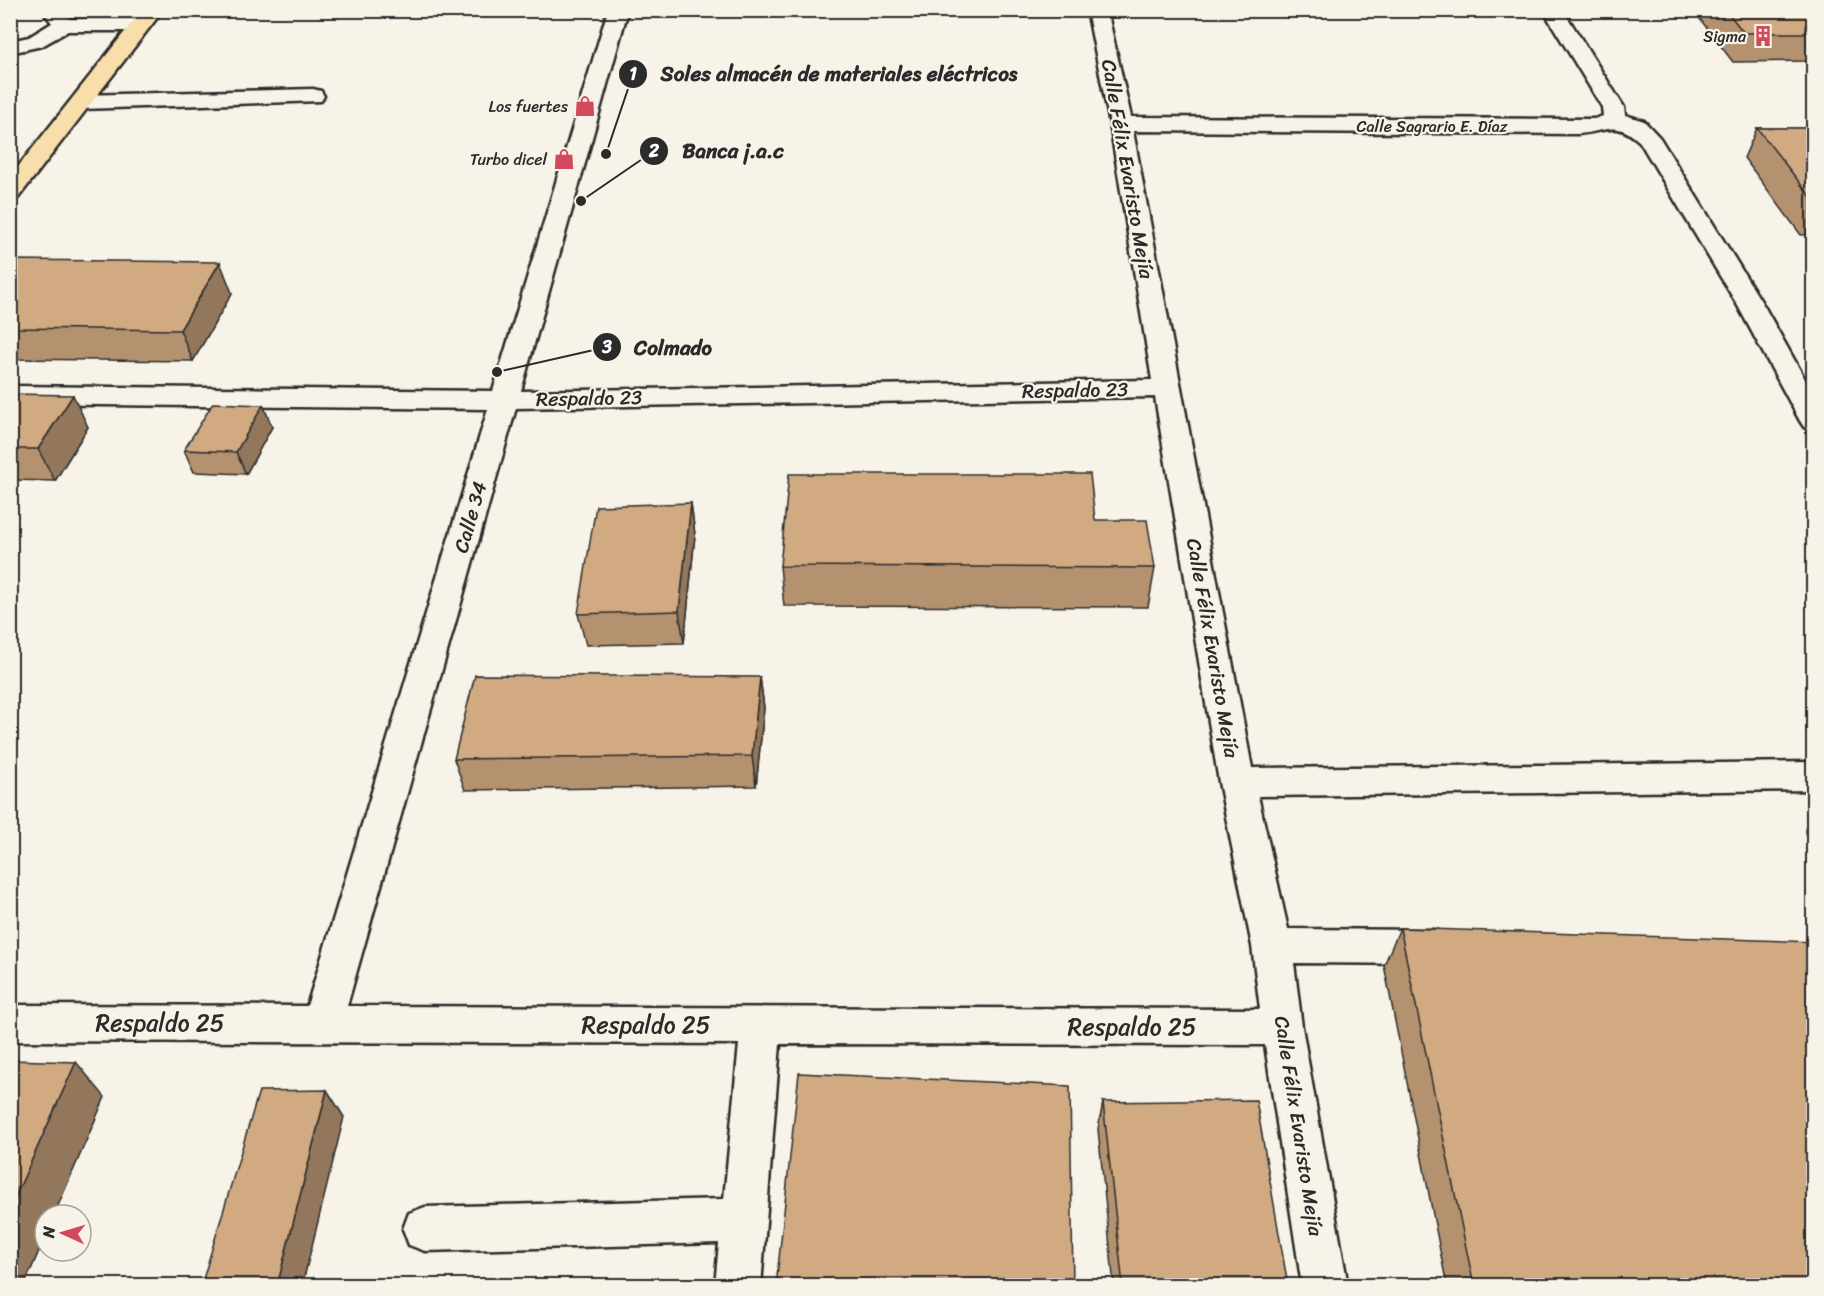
<svg xmlns="http://www.w3.org/2000/svg" width="1824" height="1296" font-family="Sriracha,sans-serif">
  <rect width="100%" height="100%" fill="#f7f3e8"/>
  <filter id="ink" filterUnits="userSpaceOnUse"><feTurbulence type="fractalNoise" baseFrequency=".0167" numOctaves="2"/><feDisplacementMap in="SourceGraphic" scale="12" xChannelSelector="R" yChannelSelector="G"/><feConvolveMatrix kernelMatrix="1 2 1 2 8 2 1 2 1" color-interpolation-filters="sRGB"/></filter>
  <g filter="url(#ink)">
    <g fill="none" stroke-linecap="round" stroke-linejoin="round">
      <defs>
        <g id="minor">
          <polygon points="42,10 63,10 70,19 141,19 148,21 151,25 148,29 141,31 68,31 42,46 10,53 10,41 29,37 52,23"/>
          <path d="M608 10H628L521 391 1152 380 1110 124 1087 10H1107L1131 117 1594 119 1603 116 1602 107 1543 10H1563L1624 107 1625 115 1644 121 1660 138 1764 306 1814 395V430L1804 427 1800 421 1738 306 1640 142C1615 119 1608 132 1577 134L1133 131 1252 768 1814 762V790L1258 796 1288 929 1436 930 1450 935 1456 947 1450 959 1436 964 1294 963 1302 1027 1348 1286H1302L1265 1045 780 1044 761 1286H715L719 1243 425 1251 409 1245 403 1229 409 1213 425 1207 724 1199 739 1044 10 1041V1005L307 1006 488 409 10 404V386L493 391ZM1155 397 1219 782 1252 946 1260 1009 347 1006 516 408Z"/>
          <polygon points="313,89 321,91 324,96 321,101 82,109 74,107 71,102 74,97 82,95"/>
        </g>
        <polygon id="major" points="142,10 163,10 18,198 10,200 10,177"/>
      </defs>
      <use href="#minor" stroke="#2b2b2b" stroke-width="5"/>
      <use href="#major" stroke="#2b2b2b" stroke-width="5"/>
      <use href="#minor" fill="#f7f3e8" fill-rule="evenodd"/>
      <use href="#major" fill="#f8deab" fill-rule="evenodd"/>
    </g>
    <g fill="#b49270" stroke="#2b2b2b" stroke-width="1.5">
      <polygon points="1693,10 1814,10 1814,61 1733,62"/>
      <polygon points="1757,128 1814,128 1814,234 1801,235 1744,158"/>
      <polygon points="10,260 232,293 193,361 10,359"/>
      <polygon points="10,394 88,427 55,481 10,480"/>
      <polygon points="263,405 272,427 246,474 194,472 184,450"/>
      <polygon points="691,503 695,535 684,643 586,645 578,614"/>
      <polygon points="1095,520 1155,568 1148,607 784,606 780,566"/>
      <polygon points="760,677 764,708 756,786 465,790 454,759"/>
      <polygon points="1400,928 1814,1286 1447,1286 1384,965"/>
      <polygon points="1103,1102 1288,1286 1114,1286 1098,1129"/>
    </g>
    <g fill="#92775b" stroke="#2b2b2b" stroke-width="1.5">
      <polygon points="220,262 232,293 193,361 180,330"/>
      <polygon points="73,395 88,427 55,481 38,449"/>
      <polygon points="263,405 272,427 246,474 236,452"/>
      <polygon points="691,503 695,535 684,643 679,611"/>
      <polygon points="760,677 764,708 756,786 752,756"/>
      <polygon points="76,1062 105,1097 54,1215 45,1215 45,1237 24,1286 10,1286 10,1208"/>
      <polygon points="327,1090 344,1117 302,1286 277,1286"/>
    </g>
    <g fill="#d1aa82" stroke="#2b2b2b" stroke-width="1.5">
      <polygon points="1726,10 1814,10 1814,33 1744,33"/>
      <polygon points="1757,128 1814,128 1814,201"/>
      <polygon points="10,260 220,262 180,330 10,328"/>
      <polygon points="10,394 73,395 38,449 10,449"/>
      <polygon points="213,403 263,405 236,452 184,450"/>
      <polygon points="789,474 1090,474 1095,520 1147,520 1155,568 780,566"/>
      <polygon points="691,503 679,611 578,614 596,506"/>
      <polygon points="475,675 760,677 752,756 454,759"/>
      <polygon points="1400,928 1814,942 1814,1286 1474,1286"/>
      <polygon points="10,1060 76,1062 10,1208"/>
      <polygon points="799,1073 1070,1086 1073,1286 776,1286"/>
      <polygon points="327,1090 277,1286 201,1286 259,1091"/>
      <polygon points="1256,1100 1288,1286 1123,1286 1103,1102"/>
    </g>
  </g>
  <defs>
    <symbol id="building-bare" viewBox="-9 -9 18 18"><path d="M-4-6H4V6H1V3H-1V6H-4ZM-2.5-4.3h1.7v1.8h-1.7ZM.8-4.3h1.7v1.8H.8ZM-2.5-1h1.7V.8h-1.7ZM.8-1h1.7V.8H.8Z" fill="#d1495b" stroke="#f7f3e8" stroke-width="2.5" paint-order="stroke"/></symbol>
    <symbol id="shop-bare" viewBox="-9 -9 18 18"><path d="M-5-2.5h2.3a2.7 3.5 0 0 1 5.4 0H5L5.5 6h-11ZM-1.5-2.5h3a1.5 2.3 0 0 0-3 0Z" fill="#d1495b" stroke="#f7f3e8" stroke-width="2.5" paint-order="stroke"/></symbol>
  </defs>
  <g fill-rule="evenodd">
    <use href="#building-bare" x="1748" y="21" width="30" height="30"/>
    <use href="#shop-bare" x="570" y="91" width="30" height="30"/>
    <use href="#shop-bare" x="549" y="144" width="30" height="30"/>
  </g>
  <g text-anchor="middle" stroke-width="4.5" stroke-linejoin="round" paint-order="stroke">
    <g font-size="16" fill="#2b2b2b" stroke="#f7f3e8" text-anchor="end">
      <text x="1746" y="42">Sigma</text>
      <text x="568" y="112">Los fuertes</text>
      <text x="547" y="165">Turbo dicel</text>
    </g>
    <g font-size="16" fill="#2b2b2b" stroke="#f7f3e8">
      <text x="1432" y="132">Calle Sagrario E. Díaz</text>
    </g>
    <g font-size="20" fill="#2b2b2b" stroke="#f7f3e8">
      <text transform="translate(1128 169) rotate(80)" y="7">Calle Félix Evaristo Mejía</text>
      <text transform="translate(1075 390) rotate(-1)" y="7">Respaldo 23</text>
      <text transform="translate(589 398) rotate(-1)" y="7">Respaldo 23</text>
      <text transform="translate(470 517) rotate(-74)" y="7">Calle 34</text>
      <text transform="translate(1213 648) rotate(80)" y="7">Calle Félix Evaristo Mejía</text>
      <text transform="translate(1299 1126) rotate(81)" y="7">Calle Félix Evaristo Mejía</text>
    </g>
    <g font-size="24" fill="#2b2b2b" stroke="#f7f3e8">
      <text x="160" y="1031">Respaldo 25</text>
      <text x="646" y="1033">Respaldo 25</text>
      <text x="1132" y="1035">Respaldo 25</text>
    </g>
  </g>
  <path fill="none" stroke="#2b2b2b" stroke-width="2" d="M606 154L633 74M581 201L654 151M497 372L607 347"/>
  <g fill="#2b2b2b" stroke="#f7f3e8" stroke-width="2">
    <circle cx="606" cy="154" r="6"/>
    <circle cx="581" cy="201" r="6"/>
    <circle cx="497" cy="372" r="6"/>
    <circle cx="633" cy="74" r="15"/>
    <circle cx="654" cy="151" r="15"/>
    <circle cx="607" cy="347" r="15"/>
  </g>
  <g font-size="18" text-anchor="middle" font-weight="bold" fill="#fff">
    <text x="633" y="80">1</text>
    <text x="654" y="157">2</text>
    <text x="607" y="353">3</text>
  </g>
  <g font-size="21" text-anchor="middle" font-weight="bold" fill="#2b2b2b" stroke="#f7f3e8" stroke-width="4.5" stroke-linejoin="round" paint-order="stroke">
    <text x="839" y="81">Soles almacén de materiales eléctricos</text>
    <text x="733" y="158">Banca j.a.c</text>
    <text x="673" y="355">Colmado</text>
  </g>
  <rect width="1824" height="1296" fill="none" stroke="#f7f3e8" stroke-width="36"/>
  <rect x="18" y="18" width="1788" height="1260" fill="none" stroke="#2b2b2b" stroke-width="2" filter="url(#ink)"/>
  <g transform="translate(63 1233) rotate(274)"><circle r="28" fill="#f7f3e8" stroke="#a5a39c" stroke-width="1.5"/>
  <path d="M0-4.5L10 22L0 15L-10 22Z" fill="#d1495b"/>
  <text y="-9" font-size="16" font-weight="bold" text-anchor="middle" fill="#2b2b2b">N</text>
  </g>
</svg>
